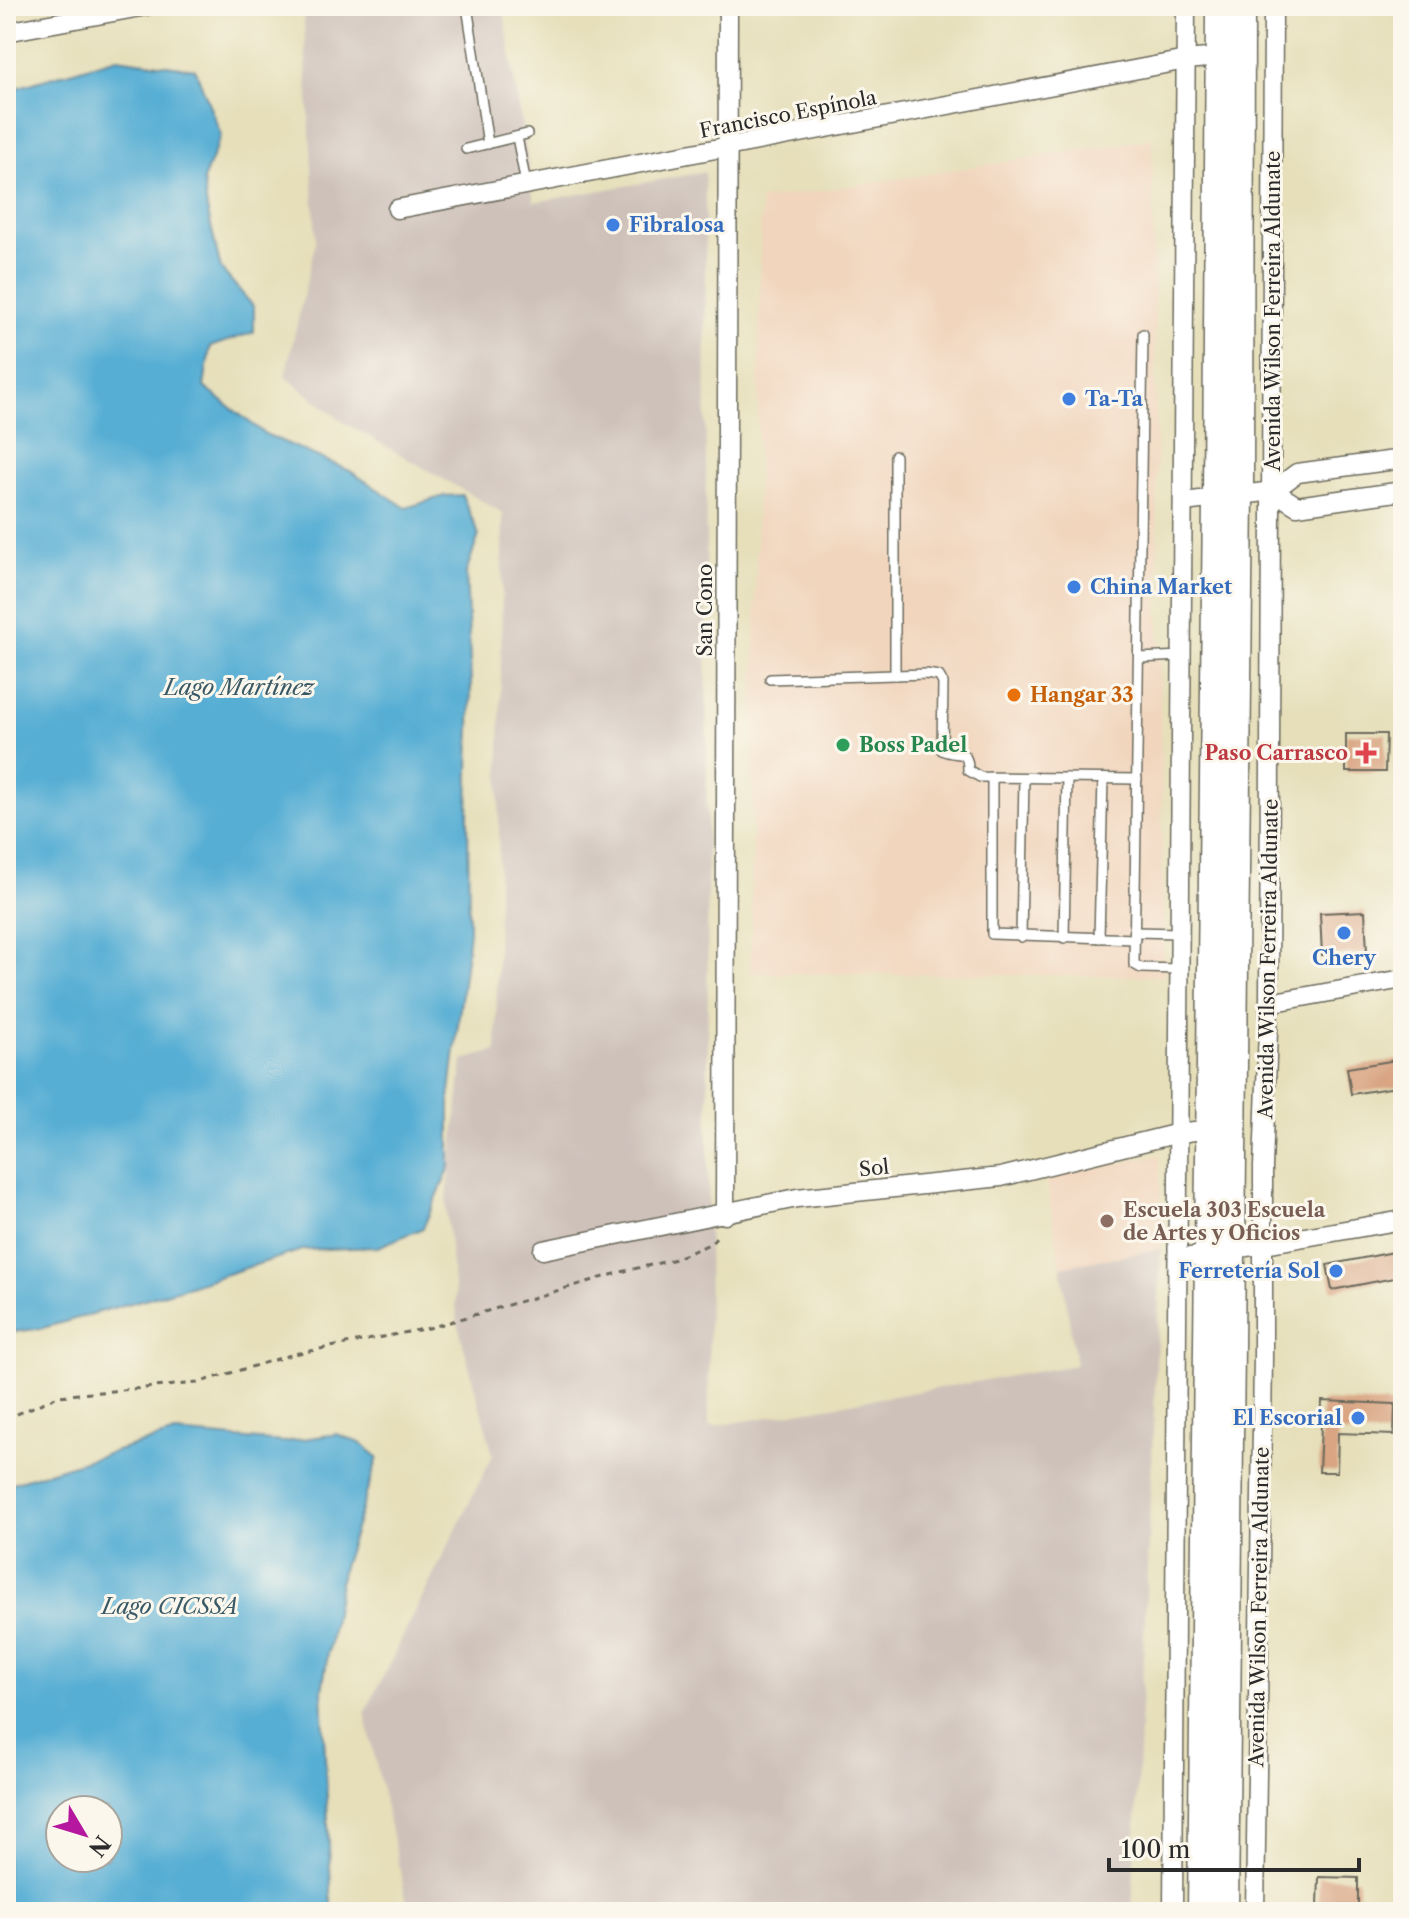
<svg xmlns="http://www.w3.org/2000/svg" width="1409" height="1918" font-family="'Libre Caslon Text',serif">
  <rect width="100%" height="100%" fill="#fbf7ec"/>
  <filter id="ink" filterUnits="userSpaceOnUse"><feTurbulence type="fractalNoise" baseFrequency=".0125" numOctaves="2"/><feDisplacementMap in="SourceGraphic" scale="16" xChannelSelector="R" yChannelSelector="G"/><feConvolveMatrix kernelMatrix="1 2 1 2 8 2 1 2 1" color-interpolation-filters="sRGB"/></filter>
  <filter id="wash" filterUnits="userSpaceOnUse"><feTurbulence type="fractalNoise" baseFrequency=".006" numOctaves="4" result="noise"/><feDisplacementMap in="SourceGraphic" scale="32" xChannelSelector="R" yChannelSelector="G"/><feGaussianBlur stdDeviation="1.8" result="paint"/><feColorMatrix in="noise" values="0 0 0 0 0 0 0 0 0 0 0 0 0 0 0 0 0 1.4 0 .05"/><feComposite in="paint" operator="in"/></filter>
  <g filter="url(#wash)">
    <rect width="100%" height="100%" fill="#e6dfba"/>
    <g fill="#f1d5bd">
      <polygon points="1152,139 1164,976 751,973 761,200"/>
      <polygon points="1160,1155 1161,1249 1061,1267 1046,1178"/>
    </g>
    <polygon fill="#cec1ba" points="303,6 503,6 534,202 705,172 709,1427 1076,1365 1061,1267 1161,1249 1132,1912 409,1912 365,1713 493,1455 458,1325 446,1207 463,1060 496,1051 503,513 343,422 285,376 316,240"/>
    <g fill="#57aed4" stroke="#416c80" stroke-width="2" fill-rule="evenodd">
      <polygon points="117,58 195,69 221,135 203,180 207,209 221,269 254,307 254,332 210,347 204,387 265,434 350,471 406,508 444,496 462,495 479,535 466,572 471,684 468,816 469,932 450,1092 450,1167 423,1228 378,1247 302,1250 183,1288 43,1328 6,1333 6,91"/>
      <path d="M175 1433 283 1442 337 1434 360 1443 378 1457 342 1570 322 1690 332 1912H6V1485ZM60 1810H108V1858H60Z"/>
    </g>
    <g id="blocks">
      <g fill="#d9a583">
        <polygon points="1346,734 1386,734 1385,772 1346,772"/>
        <polygon points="1365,911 1367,953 1322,955 1320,913"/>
        <polygon points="1403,1059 1403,1086 1351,1094 1347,1068"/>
        <polygon points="1394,1252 1399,1277 1332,1290 1327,1265"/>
        <polygon points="1322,1401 1395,1404 1394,1435 1338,1433 1337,1472 1319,1472"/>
        <polygon points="1319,1877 1358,1878 1358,1906 1318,1905"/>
      </g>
    </g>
  </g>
  <g filter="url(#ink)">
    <use href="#blocks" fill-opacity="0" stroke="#6c6a5d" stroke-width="2"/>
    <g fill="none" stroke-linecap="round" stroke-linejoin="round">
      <defs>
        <g id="lane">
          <polyline points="467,6 488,144"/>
          <polyline points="517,137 526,184"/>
          <polyline points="466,149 527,134"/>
          <polyline points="1143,334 1134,964 1141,968 1179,969"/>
          <polyline points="895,456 895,675"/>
          <polyline points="1139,658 1182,656"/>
          <path d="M770 679 926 674 939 676 943 683 942 750C957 758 968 746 968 770L980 777 1137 779"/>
          <polyline points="992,777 992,934 1135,939"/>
          <polyline points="1135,932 1179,933"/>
          <polyline points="1021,937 1024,778"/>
          <polyline points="1064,938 1067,778"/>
          <polyline points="1099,938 1103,779"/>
        </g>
        <g id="street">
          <polyline points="6,32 146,6"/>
          <polyline points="397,209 1186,60 1218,57"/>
          <polyline points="1273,491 1297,473 1403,459"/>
          <polyline points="1273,491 1297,506 1403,491"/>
          <polyline points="1184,502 1273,491"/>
          <polyline points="1269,1003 1403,979"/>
          <polyline points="725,1215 728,6"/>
          <polyline points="543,1250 797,1198 1001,1177 1179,1133 1210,1129"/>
          <polyline points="1178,1259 1403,1220"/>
          <polyline points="1173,1912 1186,6"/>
          <polyline points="1255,1912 1263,1357 1263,1167 1269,1003 1273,6"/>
        </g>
        <g id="secondary">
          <polyline points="1201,1912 1216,498 1219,6"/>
          <polyline points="1225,1912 1240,494 1241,6"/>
        </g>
      </defs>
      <use href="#lane" stroke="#6c6a5d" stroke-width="12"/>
      <use href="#street" stroke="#6c6a5d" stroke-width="21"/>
      <use href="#secondary" stroke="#6c6a5d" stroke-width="29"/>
      <polyline stroke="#6c6a5d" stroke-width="3" stroke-dasharray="6 6" stroke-linecap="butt" points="6,1419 58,1396 197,1383 294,1354 429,1328 625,1271 672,1260 712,1243 719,1232"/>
      <use href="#lane" stroke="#fff" stroke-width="9"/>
      <use href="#street" stroke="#fff" stroke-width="18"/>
      <use href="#secondary" stroke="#fff" stroke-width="26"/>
    </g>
  </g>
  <g fill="#3f7fe0" stroke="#fbf7ec" stroke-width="3">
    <circle cx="613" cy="225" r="8"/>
    <circle cx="1069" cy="399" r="8"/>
    <circle cx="1074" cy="587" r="8"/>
    <circle cx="1344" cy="933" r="8"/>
    <circle cx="1336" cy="1271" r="8"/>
    <circle cx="1358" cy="1418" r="8"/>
  </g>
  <circle fill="#e8710a" stroke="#fbf7ec" stroke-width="3" cx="1014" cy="695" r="8"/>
  <circle fill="#2e9e5b" stroke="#fbf7ec" stroke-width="3" cx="843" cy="745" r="8"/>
  <path fill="#e0444e" stroke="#fbf7ec" stroke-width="3" d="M1362 741h8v8h8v8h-8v8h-8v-8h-8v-8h8z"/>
  <circle fill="#8d6e63" stroke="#fbf7ec" stroke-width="3" cx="1107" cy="1221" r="8"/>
  <g text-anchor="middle" stroke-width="6" stroke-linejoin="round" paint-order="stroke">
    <g font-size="20" fill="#2b2b2b" stroke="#fbf7ec">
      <text transform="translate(788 114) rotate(-11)" y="7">Francisco Espínola</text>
      <text transform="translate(1273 311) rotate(-90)" y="7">Avenida Wilson Ferreira Aldunate</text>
      <text transform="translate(705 610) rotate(-90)" y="7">San Cono</text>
      <text transform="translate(1268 959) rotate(-89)" y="7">Avenida Wilson Ferreira Aldunate</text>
      <text transform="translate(874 1168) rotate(-6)" y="7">Sol</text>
      <text transform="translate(1259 1607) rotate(-89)" y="7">Avenida Wilson Ferreira Aldunate</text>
    </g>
    <g font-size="20" font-weight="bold" fill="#366cbe" stroke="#fbf7ec" text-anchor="start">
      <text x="629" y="232">Fibralosa</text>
      <text x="1085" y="406">Ta-Ta</text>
      <text x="1090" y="594">China Market</text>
      <text x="1344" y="965" text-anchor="middle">Chery</text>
      <text x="1320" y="1278" text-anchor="end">Ferretería Sol</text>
      <text x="1342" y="1425" text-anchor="end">El Escorial</text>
    </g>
    <g font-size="20" font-weight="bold" fill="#c56008" stroke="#fbf7ec" text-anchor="start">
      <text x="1030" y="702">Hangar 33</text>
    </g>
    <g font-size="20" font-weight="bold" fill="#27864d" stroke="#fbf7ec" text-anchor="start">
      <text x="859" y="752">Boss Padel</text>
    </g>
    <g font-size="20" font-weight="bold" fill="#be3a42" stroke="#fbf7ec" text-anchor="end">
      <text x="1348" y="760">Paso Carrasco</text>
    </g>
    <g font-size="20" font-weight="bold" fill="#785e54" stroke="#fbf7ec" text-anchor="start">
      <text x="1123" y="1217">Escuela 303 Escuela<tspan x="1123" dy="23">de Artes y Oficios</tspan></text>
    </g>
    <g font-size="22" font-style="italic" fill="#3a5966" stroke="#fbf7ec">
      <text x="239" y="695">Lago Martínez</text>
      <text x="170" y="1614">Lago CICSSA</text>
    </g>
  </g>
  <rect width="1409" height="1918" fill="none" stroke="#fbf7ec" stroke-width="32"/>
  <g transform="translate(84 1834) rotate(128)"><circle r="38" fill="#fbf7ec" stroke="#a8a59f" stroke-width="2"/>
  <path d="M0-6L14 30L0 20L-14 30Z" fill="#b5179e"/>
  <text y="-12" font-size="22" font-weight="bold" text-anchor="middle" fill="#2b2b2b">N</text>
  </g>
  <path d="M1109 1858v12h250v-12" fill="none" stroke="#2b2b2b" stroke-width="4"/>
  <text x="1121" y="1858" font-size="24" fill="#2b2b2b" stroke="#fbf7ec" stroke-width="6" paint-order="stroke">100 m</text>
</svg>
